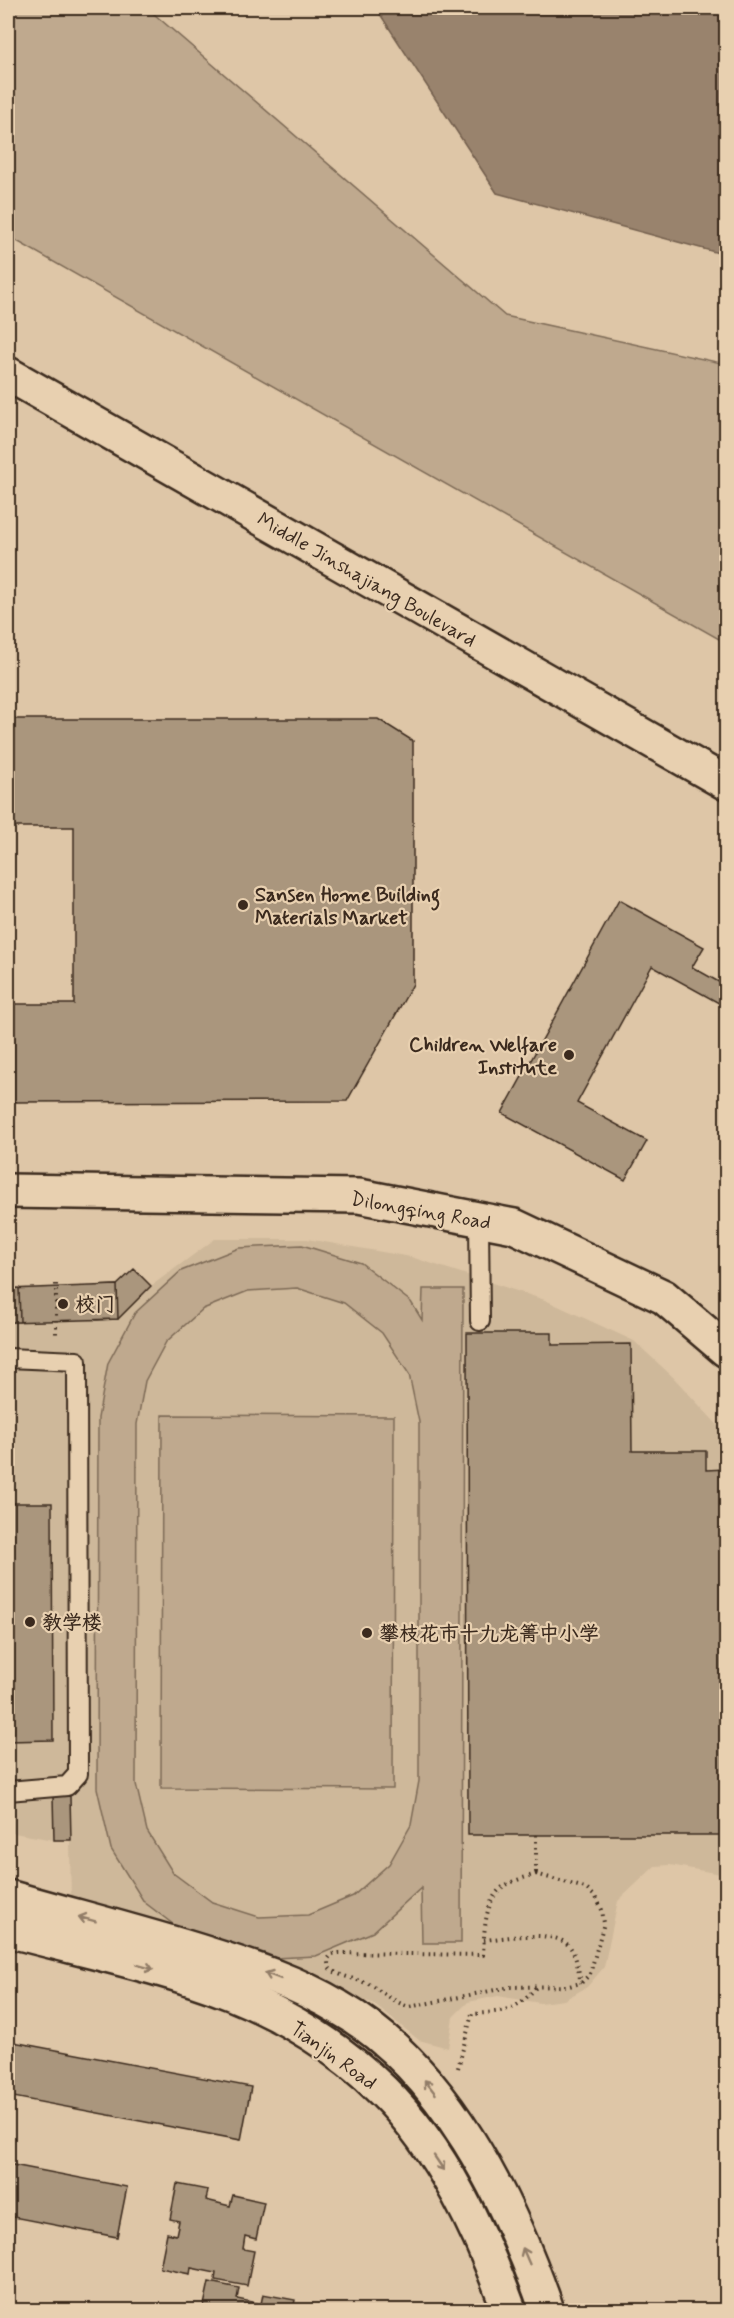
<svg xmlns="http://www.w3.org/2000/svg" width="734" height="2318" font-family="Mynerve,'LXGW WenKai TC',sans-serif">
  <rect width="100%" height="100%" fill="#dec6a7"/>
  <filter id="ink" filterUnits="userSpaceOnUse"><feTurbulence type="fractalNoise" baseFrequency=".0167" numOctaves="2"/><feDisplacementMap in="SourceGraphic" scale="12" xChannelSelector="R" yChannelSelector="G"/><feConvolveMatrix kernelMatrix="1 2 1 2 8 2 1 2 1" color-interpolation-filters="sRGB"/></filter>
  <g filter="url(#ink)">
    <polygon fill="#ceb89a" points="215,1239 307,1239 411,1257 545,1300 634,1341 673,1377 726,1434 726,1875 670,1865 655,1866 618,1901 604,1967 587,1987 564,2000 540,2003 498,1996 468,2002 453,2017 448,2048 419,2040 372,2003 71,1908 70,1840 54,1840 8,1832 8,1289 117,1285 134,1269 151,1286"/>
    <g fill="#bfa98e" stroke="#7d6a56" stroke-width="1.5" fill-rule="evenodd">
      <polygon points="8,8 147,8 505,316 726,364 726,643 8,236"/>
      <path d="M302 1245 361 1263 411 1302 422 1320 423 1289H463L461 1943H422L421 1888 373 1932 316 1956 253 1959 194 1940 144 1902 111 1849 97 1788 98 1418 108 1363 135 1313 181 1271 239 1248ZM297 1288 344 1303 382 1333 409 1374 419 1422V1781L411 1825 389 1864 353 1896 308 1915 259 1917 212 1902 173 1873 147 1831 136 1784 137 1424 145 1381 166 1342 203 1309 248 1291Z"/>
      <polygon points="162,1415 394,1416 393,1789 161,1788"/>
    </g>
    <polygon fill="#99836d" stroke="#735f4d" stroke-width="1.5" points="376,8 726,8 726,255 497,193"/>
    <g fill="#aa967d" stroke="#3b2a1e" stroke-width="1.5">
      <polygon points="8,719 378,719 413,741 413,984 347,1101 8,1102 8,1004 74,1004 74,827 8,827"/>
      <polygon points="619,900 704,947 692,967 726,986 726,1007 652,966 577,1103 647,1141 625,1180 502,1113"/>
      <polygon points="134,1269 151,1286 118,1319 96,1320 95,1286 117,1285"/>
      <polygon points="117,1285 118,1319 8,1322 8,1289"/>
      <polygon points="19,1288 20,1322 8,1322 8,1289"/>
      <polygon points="467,1333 552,1333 552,1345 631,1344 632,1451 706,1451 706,1470 726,1469 726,1835 468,1835"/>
      <polygon points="8,1503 52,1503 53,1740 8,1741"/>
      <polygon points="53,1796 70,1796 71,1840 54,1840"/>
      <polygon points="8,2041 251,2087 241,2140 8,2096"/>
      <polygon points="8,2164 127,2187 117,2237 8,2216"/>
      <polygon points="177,2184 208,2190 206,2200 230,2206 233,2195 264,2202 256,2239 245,2236 243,2249 254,2251 247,2286 215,2280 216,2273 191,2268 190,2274 160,2268 167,2233 176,2235 179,2221 170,2219"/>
      <polygon points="209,2282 239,2288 237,2299 261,2304 263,2294 295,2300 293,2310 203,2310"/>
    </g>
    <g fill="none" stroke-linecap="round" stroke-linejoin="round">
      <defs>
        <g id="service">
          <polyline points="479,1220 480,1321"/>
          <polyline points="8,1358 77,1361 78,1774 67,1786 8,1791"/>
        </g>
        <polyline id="minor" points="8,1191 359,1196 514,1226 664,1297 726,1350"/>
        <g id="secondary">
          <path d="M8 1897C74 1916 142 1933 208 1954 253 1968 298 1983 338 2007 444 2067 509 2200 547 2310"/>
          <path d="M8 1930C82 1950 159 1965 231 1993 286 2015 341 2049 383 2091 443 2150 481 2233 509 2310"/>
        </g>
        <polyline id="primary" points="8,374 726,783"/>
      </defs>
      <use href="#service" stroke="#3b2a1e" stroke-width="22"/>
      <use href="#minor" stroke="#3b2a1e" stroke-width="38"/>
      <use href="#secondary" stroke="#3b2a1e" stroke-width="38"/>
      <use href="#primary" stroke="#3b2a1e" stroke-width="38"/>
      <g stroke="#3b2a1e" stroke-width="4" stroke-dasharray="1.5 4.5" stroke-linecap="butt">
        <polyline points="56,1284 56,1336"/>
        <polyline points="536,1835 536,1874"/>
        <path d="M536 1874 585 1888 596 1897 602 1910 604 1923 590 1974 581 1983 569 1986 510 1987 409 2007C394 2002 382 1991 368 1984 357 1979 343 1977 333 1971 328 1968 328 1964 328 1959L332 1954 339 1953 483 1955C484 1936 484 1907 498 1891 506 1882 524 1878 536 1874Z"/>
        <path d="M484 1940C504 1938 551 1930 567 1944 577 1952 578 1971 581 1983"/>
        <path d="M458 2068 472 2014C503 2012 517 2011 537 1986"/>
      </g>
      <use href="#service" stroke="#e8d0b0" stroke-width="18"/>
      <use href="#minor" stroke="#e8d0b0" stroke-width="33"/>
      <use href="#secondary" stroke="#e8d0b0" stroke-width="33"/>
      <use href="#primary" stroke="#e8d0b0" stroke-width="33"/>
    </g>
    <defs><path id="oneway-shaft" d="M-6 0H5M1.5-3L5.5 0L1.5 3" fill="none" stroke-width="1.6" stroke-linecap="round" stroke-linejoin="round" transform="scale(1.5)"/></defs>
    <g stroke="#927d67">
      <use href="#oneway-shaft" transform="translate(87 1919) rotate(-165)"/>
      <use href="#oneway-shaft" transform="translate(145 1967) rotate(15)"/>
      <use href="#oneway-shaft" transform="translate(273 1976) rotate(-159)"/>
      <use href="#oneway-shaft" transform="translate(430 2087) rotate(-128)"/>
      <use href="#oneway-shaft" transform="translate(439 2163) rotate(56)"/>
      <use href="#oneway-shaft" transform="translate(526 2256) rotate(-113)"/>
    </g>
  </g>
  <g fill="#3b2a1e" stroke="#e8d0b0" stroke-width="2">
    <circle cx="243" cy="905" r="6"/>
    <circle cx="569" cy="1055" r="6"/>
    <circle cx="63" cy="1304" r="6"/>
    <circle cx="30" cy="1622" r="6"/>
    <circle cx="367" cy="1633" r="6"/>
  </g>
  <g text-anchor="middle" stroke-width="4.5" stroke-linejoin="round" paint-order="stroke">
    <g font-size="20" fill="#3b2a1e" stroke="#e8d0b0">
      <text transform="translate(367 579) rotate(30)" y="7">Middle Jinshajiang Boulevard</text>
      <text transform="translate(421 1210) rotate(10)" y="7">Dilongqing Road</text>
      <text transform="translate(334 2055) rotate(36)" y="7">Tianjin Road</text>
    </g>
    <g font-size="20" font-weight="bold" fill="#3b2a1e" stroke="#e8d0b0" text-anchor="start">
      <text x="255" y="901">Sansen Home Building<tspan x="255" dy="23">Materials Market</tspan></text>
      <text x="557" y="1051" text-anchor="end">Children Welfare<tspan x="557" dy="23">Institute</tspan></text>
      <text x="75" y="1311">校门</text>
      <text x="42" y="1629">教学楼</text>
      <text x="379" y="1640">攀枝花市十九龙箐中小学</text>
    </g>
  </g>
  <rect width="734" height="2318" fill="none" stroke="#e8d0b0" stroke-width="30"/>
  <rect x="15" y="15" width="704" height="2288" fill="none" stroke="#3b2a1e" stroke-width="2" filter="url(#ink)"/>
</svg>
